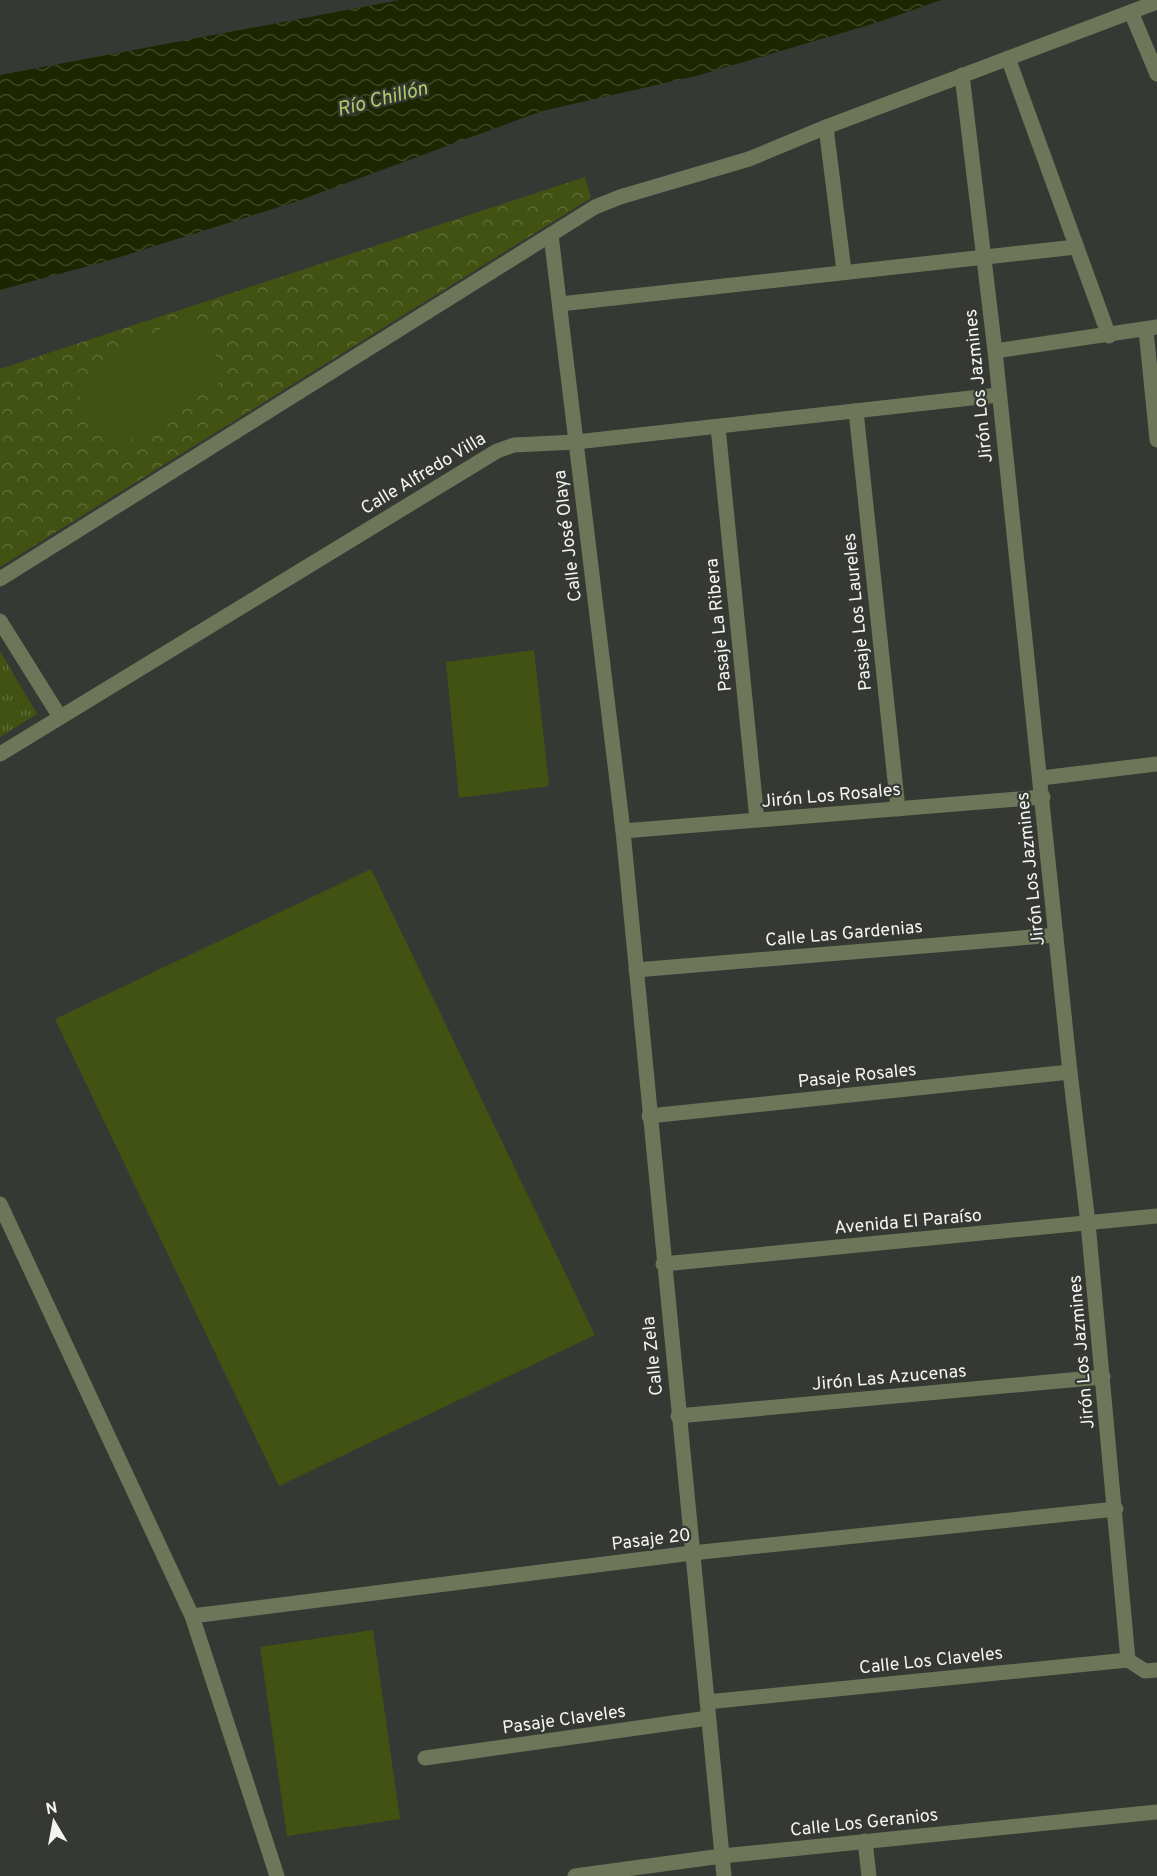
<svg xmlns="http://www.w3.org/2000/svg" width="1157" height="1876" font-family="Overpass,sans-serif">
  <defs>
    <pattern id="grass-tufts" width="24" height="20" patternUnits="userSpaceOnUse" patternTransform="scale(1.5)"><rect width="24" height="20" fill="#425212"/><path d="M3 7l-1-3M5 7V3M7 7l1-3M15 17l-1-3M17 17v-4M19 17l1-3" fill="none" stroke="#5e6c35"/></pattern>
    <pattern id="park-crowns" width="20" height="18" patternUnits="userSpaceOnUse" patternTransform="scale(1.5)"><rect width="20" height="18" fill="#425212"/><path d="M2 6a3 3 0 1 1 6 0M12 15a3 3 0 1 1 6 0" fill="none" stroke="#5e6c35"/></pattern>
    <pattern id="water-waves" width="16" height="10" patternUnits="userSpaceOnUse" patternTransform="scale(1.5)"><rect width="16" height="10" fill="#1d2600"/><path d="M0 5q4-4 8 0t8 0" fill="none" stroke="#3e4626"/></pattern>
  </defs>
  <rect width="100%" height="100%" fill="#363833"/>
  <polygon fill="url(#grass-tufts)" points="0,651 37,714 0,737"/>
  <polygon fill="url(#park-crowns)" points="585,177 591,198 0,567 0,369"/>
  <g fill="#425212">
    <polygon points="187,312 229,376 115,450 73,385"/>
    <polygon points="534,650 549,786 459,798 446,662"/>
    <polygon points="371,869 595,1335 279,1486 55,1019"/>
    <polygon points="373,1630 400,1819 287,1836 260,1647"/>
  </g>
  <polygon fill="url(#water-waves)" points="400,0 941,0 879,22 696,76 542,111 295,202 107,261 0,290 0,75"/>
  <g fill="none" stroke-linecap="round" stroke-linejoin="round">
    <g stroke="#6d7659" stroke-width="15">
      <polyline points="1131,12 1157,74"/>
      <polyline points="1008,58 1109,336"/>
      <polyline points="962,75 995,351 1070,1072 1088,1223 1128,1660"/>
      <polyline points="826,127 844,271"/>
      <polyline points="551,235 623,831 724,1876"/>
      <polyline points="560,304 1076,247"/>
      <polyline points="1146,330 1157,440"/>
      <polyline points="995,351 1157,327"/>
      <polyline points="856,411 898,809"/>
      <polyline points="718,427 757,820"/>
      <polyline points="0,579 595,207 620,197 749,159 826,127 1157,2"/>
      <polyline points="0,621 60,717"/>
      <polyline points="0,754 497,451 514,445 576,442 998,395"/>
      <polyline points="1041,778 1157,764"/>
      <polyline points="623,831 1043,797"/>
      <polyline points="636,970 1056,935"/>
      <polyline points="649,1116 1070,1072"/>
      <polyline points="0,1204 192,1616 277,1876"/>
      <polyline points="663,1264 1157,1216"/>
      <polyline points="678,1416 1103,1377"/>
      <polyline points="192,1616 692,1553 1116,1509"/>
      <polyline points="707,1702 1128,1660 1145,1671 1157,1670"/>
      <polyline points="425,1758 708,1718"/>
      <polyline points="865,1841 869,1876"/>
      <polyline points="575,1876 722,1856 1157,1812"/>
    </g>
  </g>
  <g text-anchor="middle" stroke-width="4.5" stroke-linejoin="round" paint-order="stroke">
    <g font-size="18" fill="#f4f5f2" stroke="#363833">
      <text transform="translate(978 386) rotate(-96)" y="6">Jirón Los Jazmines</text>
      <text transform="translate(423 473) rotate(-31)" y="6">Calle Alfredo Villa</text>
      <text transform="translate(567 536) rotate(-97)" y="6">Calle José Olaya</text>
      <text transform="translate(857 612) rotate(-96)" y="6">Pasaje Los Laureles</text>
      <text transform="translate(718 625) rotate(-96)" y="6">Pasaje La Ribera</text>
      <text transform="translate(831 795) rotate(-5)" y="6">Jirón Los Rosales</text>
      <text transform="translate(1030 869) rotate(-96)" y="6">Jirón Los Jazmines</text>
      <text transform="translate(844 933) rotate(-5)" y="6">Calle Las Gardenias</text>
      <text transform="translate(857 1075) rotate(-6)" y="6">Pasaje Rosales</text>
      <text transform="translate(908 1221) rotate(-5)" y="6">Avenida El Paraíso</text>
      <text transform="translate(1081 1352) rotate(-95)" y="6">Jirón Los Jazmines</text>
      <text transform="translate(652 1356) rotate(-96)" y="6">Calle Zela</text>
      <text transform="translate(889 1377) rotate(-5)" y="6">Jirón Las Azucenas</text>
      <text transform="translate(651 1539) rotate(-7)" y="6">Pasaje 20</text>
      <text transform="translate(931 1660) rotate(-6)" y="6">Calle Los Claveles</text>
      <text transform="translate(564 1719) rotate(-8)" y="6">Pasaje Claveles</text>
      <text transform="translate(864 1822) rotate(-6)" y="6">Calle Los Geranios</text>
    </g>
    <g font-size="20" font-style="italic" fill="#b0cd69" stroke="#363833">
      <text transform="translate(382 98) rotate(-14)" y="7">Río Chillón</text>
    </g>
  </g>
  <g transform="translate(54 1822) rotate(350)" stroke="#363833" stroke-width="4.5" paint-order="stroke">
  <path d="M0-4.5L10 22L0 15L-10 22Z" fill="#f4f5f2"/>
  <text y="-9" font-size="16" font-weight="bold" text-anchor="middle" fill="#f4f5f2">N</text>
  </g>
</svg>
